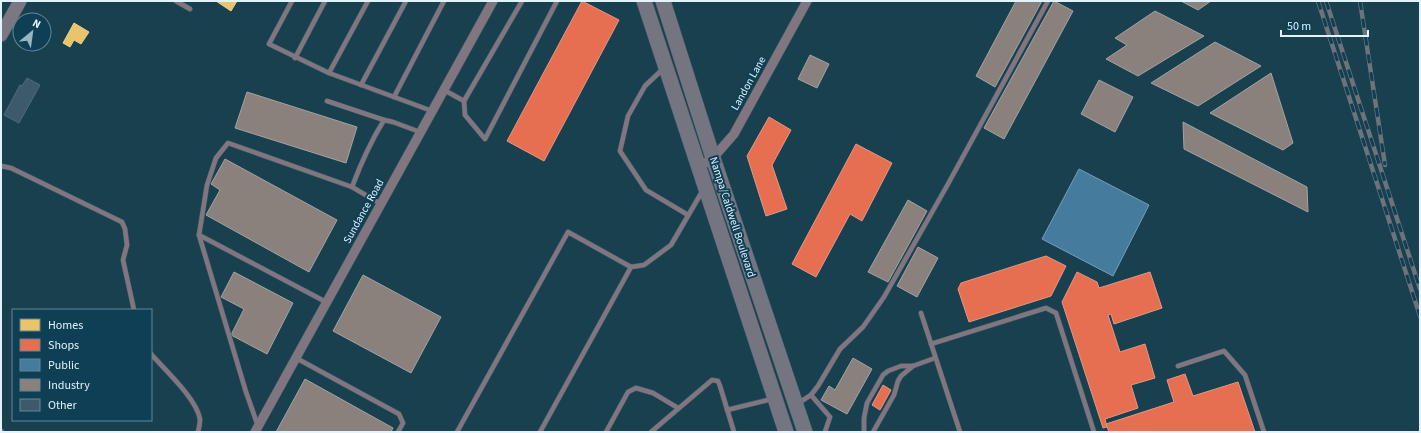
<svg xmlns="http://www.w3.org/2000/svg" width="1421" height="433" font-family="'Source Sans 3',sans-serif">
  <rect width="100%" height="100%" fill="#19404f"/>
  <g fill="#e9c46a" stroke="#e7d296">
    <polygon points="216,1 237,1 231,11"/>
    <polygon points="74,23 89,32 81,44 74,40 70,47 63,43"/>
  </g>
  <g fill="#e76f51" stroke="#e59784">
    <polygon points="582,1 619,20 544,161 507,141"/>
    <polygon points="769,117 791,130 772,165 787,209 766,216 747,156"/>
    <polygon points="856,144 892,163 862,221 850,214 816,277 792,264"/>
    <polygon points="1046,256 1066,266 1051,296 969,322 958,289 961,283"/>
    <polygon points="1077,272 1097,282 1099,288 1150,272 1162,308 1114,324 1111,314 1108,315 1120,352 1145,344 1155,378 1131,385 1138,408 1105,419 1107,427 1103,428 1062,302"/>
    <polygon points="1185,374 1193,396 1238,382 1255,432 1109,432 1106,424 1174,402 1167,380"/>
    <polygon points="883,385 891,390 880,410 872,405"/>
  </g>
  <polygon fill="#457b9d" stroke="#749fba" points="1079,169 1149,205 1113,276 1042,239"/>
  <g fill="#8a817c" stroke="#a4a3a2">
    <polygon points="1016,1 1042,1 995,87 976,76"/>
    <polygon points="1054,1 1073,11 1004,139 984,128"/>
    <polygon points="1181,1 1211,1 1198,10"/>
    <polygon points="1155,11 1204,36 1138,76 1106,59 1127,45 1115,38"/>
    <polygon points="1215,42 1261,66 1198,106 1151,83"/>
    <polygon points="810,55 829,64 817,88 798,79"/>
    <polygon points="1271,73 1293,143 1283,150 1210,113"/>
    <polygon points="1099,80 1133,97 1115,132 1081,114"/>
    <polygon points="247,92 357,127 346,163 235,128"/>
    <polygon points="1183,122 1307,187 1308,212 1184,149"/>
    <polygon points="225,159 337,220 309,272 206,215 220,190 211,184"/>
    <polygon points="908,200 927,211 888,282 868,272"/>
    <polygon points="918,247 938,258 917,297 897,286"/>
    <polygon points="234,272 293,303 267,354 231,335 244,309 221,297"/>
    <polygon points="363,275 441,317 411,373 333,331"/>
    <polygon points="853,358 872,369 847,414 821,400 829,386 835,390"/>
    <polygon points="305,379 393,428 391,432 276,432"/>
  </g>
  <polygon fill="#3d5a6c" stroke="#516a78" points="27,78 40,85 19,123 4,115 20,85 22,86"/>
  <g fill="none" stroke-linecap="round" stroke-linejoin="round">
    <defs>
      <g id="lane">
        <polyline points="176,1 190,9"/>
        <polyline points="292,1 269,44 329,73"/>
        <polyline points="368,1 329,73 432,111"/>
        <polyline points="295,58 325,1"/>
        <polyline points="663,69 645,86 628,116 620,151 646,190 688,215"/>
        <polyline points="361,85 406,1"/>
        <polyline points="444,90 464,101 465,115 485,139 557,1"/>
        <polyline points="394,97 444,1"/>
        <polyline points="327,101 384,120"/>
        <polyline points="464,101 522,1"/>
        <polyline points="1,166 11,168 122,222 125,229 127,245 123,260 134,310"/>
        <path d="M381 204 352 187C361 163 371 141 384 120L393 122 420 132"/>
        <polyline points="199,235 246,392 258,426"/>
        <polyline points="631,267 644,265 671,245 703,190"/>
        <polyline points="326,302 199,235 207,185 216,158 228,143 352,187"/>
        <polyline points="921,313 960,432"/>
        <polyline points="931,344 1046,308 1056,313 1094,432"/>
        <path d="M151 354C165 370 196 398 200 419 200 423 199 428 198 432"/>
        <polyline points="296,358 399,414 403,423 398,432"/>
        <polyline points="1178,366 1224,351 1245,375 1264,432"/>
        <polyline points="811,395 830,417 825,432"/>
        <polyline points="797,404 811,395 818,386 840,349 863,327 884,297 948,184 1048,1"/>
        <polyline points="727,410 772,399"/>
        <polyline points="1,431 2,432"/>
        <polyline points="457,432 568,232 631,267 540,432"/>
        <polyline points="606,432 628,392 636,388 653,393 678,408"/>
        <polyline points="651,432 712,380 718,381 720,386 734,432"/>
        <polyline points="864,432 864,418 867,403 883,375 888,371 901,366 913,366 935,358"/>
        <polyline points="873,432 894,395 898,381 901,376 913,366"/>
      </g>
      <g id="street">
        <polyline points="699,167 713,158 734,134 807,1"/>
        <polyline points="255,432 493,1"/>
      </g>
      <polyline id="secondary" points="1,35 20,1"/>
      <g id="primary">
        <polyline points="644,1 786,432"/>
        <polyline points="663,1 713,158 805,432"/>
      </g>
    </defs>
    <use href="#lane" stroke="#3d5b66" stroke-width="5.5"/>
    <use href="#street" stroke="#3d5b66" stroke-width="10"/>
    <use href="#secondary" stroke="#3d5b66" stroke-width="14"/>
    <use href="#primary" stroke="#3d5b66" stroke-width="16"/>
    <use href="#lane" stroke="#81767f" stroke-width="4.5"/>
    <use href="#street" stroke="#81767f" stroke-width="9"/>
    <use href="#secondary" stroke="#7d7683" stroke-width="13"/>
    <use href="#primary" stroke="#757581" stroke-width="15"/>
    <defs>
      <g id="rail">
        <polyline points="1318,1 1420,316"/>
        <polyline points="1326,1 1420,289"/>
        <polyline points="1360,1 1385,165"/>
      </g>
    </defs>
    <use href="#rail" stroke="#6d737d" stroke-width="4.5"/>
    <use href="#rail" stroke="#0f3f54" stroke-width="3" stroke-dasharray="9" stroke-linecap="butt"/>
  </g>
  <g text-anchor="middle" stroke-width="4" stroke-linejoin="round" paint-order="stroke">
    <g font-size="11" fill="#e1f3fc" stroke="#0f3f54">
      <text transform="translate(748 83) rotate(-61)" y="4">Landon Lane</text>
      <text transform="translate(363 211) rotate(-61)" y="4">Sundance Road</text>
      <text transform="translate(733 217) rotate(72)" y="4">Nampa/Caldwell Boulevard</text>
    </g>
  </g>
  <rect width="1421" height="433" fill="none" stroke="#e1f3fc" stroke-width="4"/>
  <rect x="12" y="309" width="140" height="112" fill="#0f3f54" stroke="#638797"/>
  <rect x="20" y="319" width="20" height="12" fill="#e9c46a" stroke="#638797"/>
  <text x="48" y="329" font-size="12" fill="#e1f3fc">Homes</text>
  <rect x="20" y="339" width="20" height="12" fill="#e76f51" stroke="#638797"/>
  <text x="48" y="349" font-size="12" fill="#e1f3fc">Shops</text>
  <rect x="20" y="359" width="20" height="12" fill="#457b9d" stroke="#638797"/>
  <text x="48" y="369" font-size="12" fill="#e1f3fc">Public</text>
  <rect x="20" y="379" width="20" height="12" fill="#8a817c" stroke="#638797"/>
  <text x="48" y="389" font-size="12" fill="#e1f3fc">Industry</text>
  <rect x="20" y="399" width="20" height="12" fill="#3d5a6c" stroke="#638797"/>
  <text x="48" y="409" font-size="12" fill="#e1f3fc">Other</text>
  <g transform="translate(32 32) rotate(29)"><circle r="19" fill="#0f3f54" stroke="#638797"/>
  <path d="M0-3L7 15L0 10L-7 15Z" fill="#9bb4bf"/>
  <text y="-6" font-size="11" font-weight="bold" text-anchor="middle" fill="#e1f3fc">N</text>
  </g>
  <path d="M1281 30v6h87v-6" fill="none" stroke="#e1f3fc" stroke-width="2"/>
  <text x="1287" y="30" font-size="12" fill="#e1f3fc" stroke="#0f3f54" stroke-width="3" paint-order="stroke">50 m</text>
</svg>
